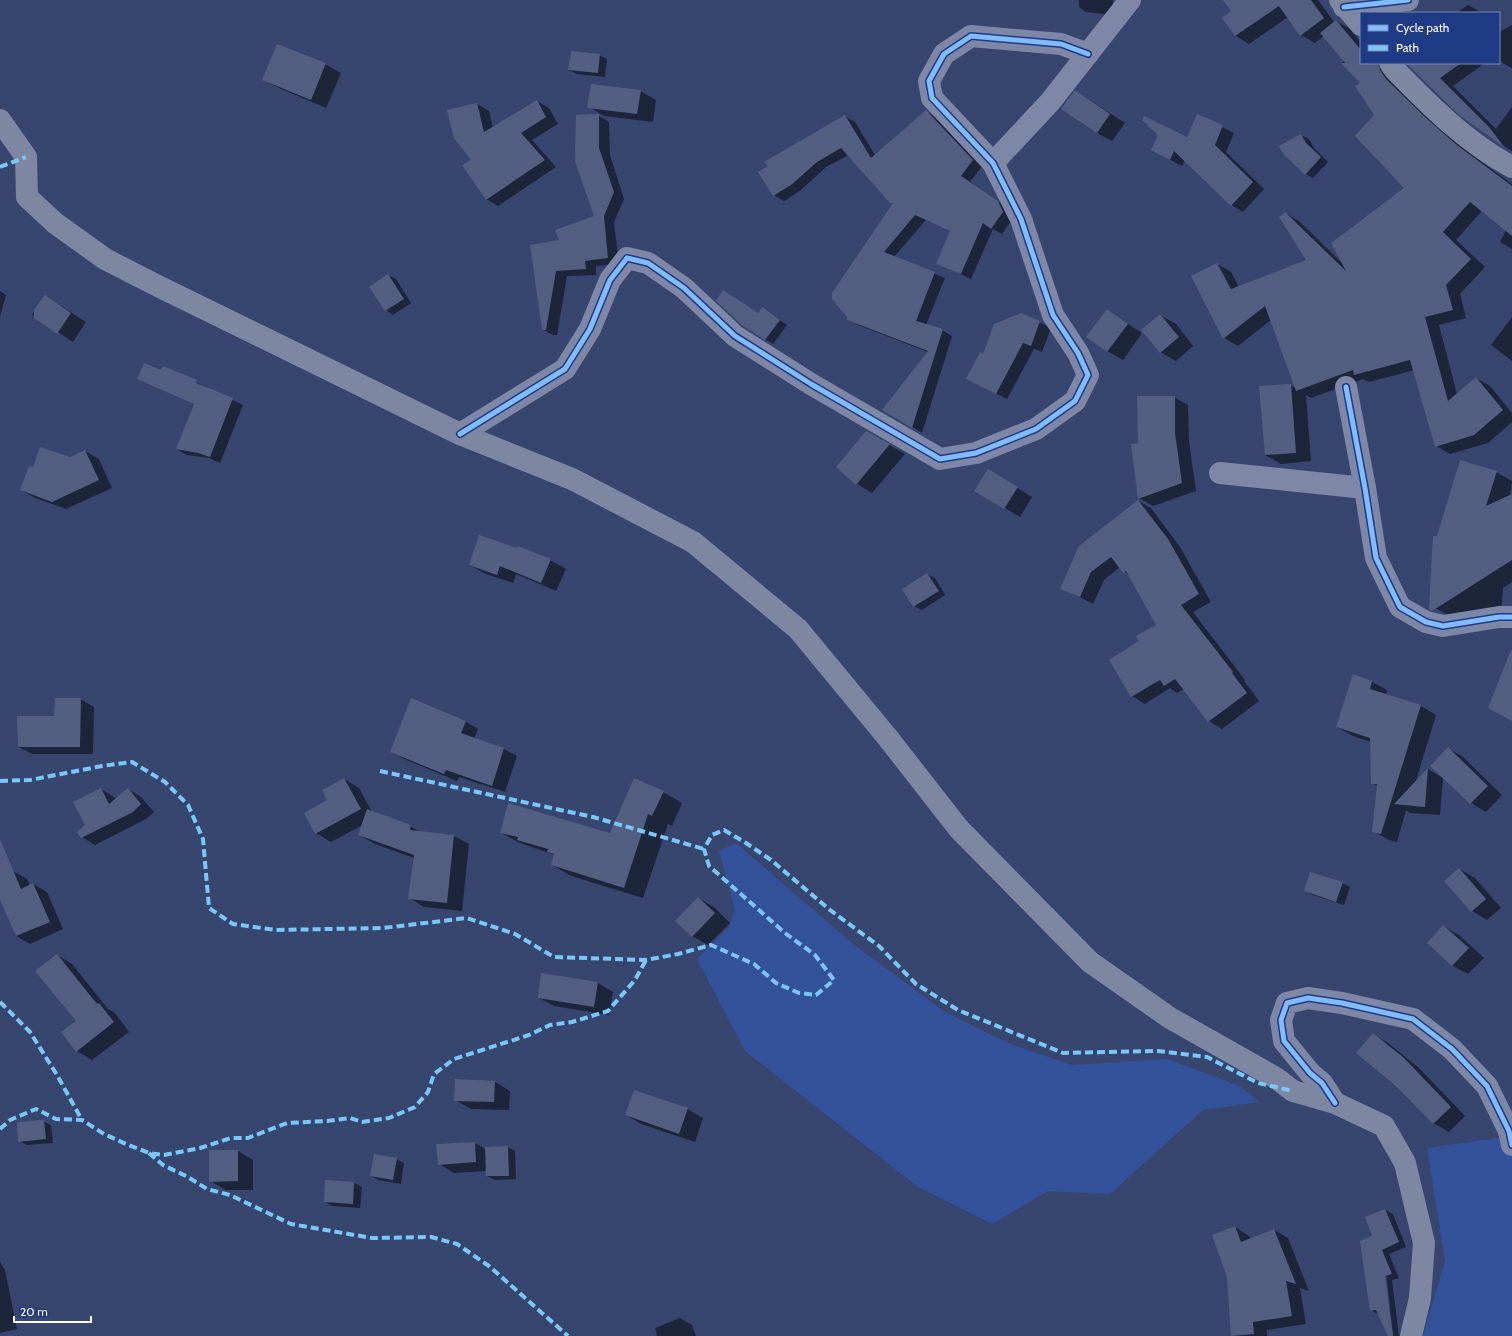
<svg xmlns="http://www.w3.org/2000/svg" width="1512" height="1336" font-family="Cabin,sans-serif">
  <rect width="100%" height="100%" fill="#37466f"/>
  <g fill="#34519c">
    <polygon points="736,843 853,944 945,1012 1008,1043 1072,1065 1167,1059 1240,1086 1259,1102 1203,1110 1110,1194 1048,1191 992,1224 918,1187 745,1051 697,959 729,927 735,910 719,851"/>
    <polygon points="1512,1136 1512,1336 1423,1336 1445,1261 1427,1148"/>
  </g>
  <g fill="#0007" fill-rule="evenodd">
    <polygon points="1079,0 1113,0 1112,15 1086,12 1079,7"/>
    <polygon points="1224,0 1318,0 1334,22 1336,21 1350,29 1361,42 1361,63 1395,63 1441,129 1471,154 1512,184 1512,249 1500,242 1506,230 1482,211 1456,240 1485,267 1460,294 1466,318 1439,325 1457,394 1476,378 1490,386 1512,413 1512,422 1488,443 1450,454 1436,446 1414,370 1369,382 1363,379 1311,398 1306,395 1311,461 1281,464 1265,455 1290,385 1296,388 1271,320 1238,346 1224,338 1217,264 1231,272 1239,287 1308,261 1285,213 1299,221 1342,263 1405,188 1362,83 1342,63 1344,61 1324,36 1315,43 1301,35 1288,17 1249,44 1236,36 1223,18 1232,11"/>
    <polygon points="1468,5 1482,13 1456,13"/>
    <polygon points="1512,25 1512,68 1501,62 1499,58 1499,32"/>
    <polygon points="599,55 607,59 605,77 577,74 569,70"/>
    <polygon points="1408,63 1485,63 1453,86 1496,129 1512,107 1512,151 1488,136 1445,100"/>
    <polygon points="325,64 341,73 326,108 279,88 263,80"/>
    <polygon points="640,91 656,100 653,122 604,116 589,107"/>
    <polygon points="1076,91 1125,123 1112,141 1097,133"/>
    <polygon points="537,101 549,108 558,124 532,140 556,167 498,206 486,199 472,160 477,104 489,111 493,128"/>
    <polygon points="927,112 936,117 982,166 970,182 1008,208 1013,218 1002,234 993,229 971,279 937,263 951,231 926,220 894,257 945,278 926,325 942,330 952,336 922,433 884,409 928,352 858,325 848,320 893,204 849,155 826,167 800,191 784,201 774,195 760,173 845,116 855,122 875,155"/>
    <polygon points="598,115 609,122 610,155 624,199 614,222 619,264 596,266 596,275 567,276 557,335 553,335 542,329 560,241 596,216"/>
    <polygon points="1198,115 1234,133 1226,152 1264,189 1243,212 1231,205 1185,160 1182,166 1152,150 1187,139"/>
    <polygon points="1301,135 1309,139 1314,148 1328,162 1313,178 1306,174"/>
    <polygon points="388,275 396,279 411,303 393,315 386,310"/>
    <polygon points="0,291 6,295 0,317"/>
    <polygon points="46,296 86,322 73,342 32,315"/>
    <polygon points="1107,310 1142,333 1123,360 1107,351"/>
    <polygon points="758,313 770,313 787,325 773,344 743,325"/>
    <polygon points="1021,314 1051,328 1042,352 1034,349 1007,399 979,385 984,355"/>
    <polygon points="1160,315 1176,324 1193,346 1176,361 1160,352"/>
    <polygon points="1512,317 1512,361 1491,345"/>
    <polygon points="164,367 243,405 220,463 209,458 187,455 177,449 194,404 138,378 162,371"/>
    <polygon points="1174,397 1188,405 1189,441 1196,491 1153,506 1139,498 1139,444"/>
    <polygon points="867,432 905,454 872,493 857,484"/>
    <polygon points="85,451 99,459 112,488 66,509 35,498 21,490 33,468 70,458"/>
    <polygon points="1496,472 1512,481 1510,496 1512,495 1512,582 1503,588 1501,617 1448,615 1430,605 1438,537"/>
    <polygon points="1003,479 1032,497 1020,517 975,490"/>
    <polygon points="1138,501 1151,508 1180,547 1211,602 1193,612 1245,680 1244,681 1259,701 1222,729 1209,721 1184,689 1177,693 1170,688 1145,704 1132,696 1110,660 1141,642 1158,625 1130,576 1120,567 1104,580 1093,604 1062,588"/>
    <polygon points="550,560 566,569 556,591 516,574 513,583 486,574 470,565"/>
    <polygon points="927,574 935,578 945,595 922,610 914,606"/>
    <polygon points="1354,676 1372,682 1387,690 1386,695 1421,706 1436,715 1415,784 1428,769 1443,778 1440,815 1410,813 1406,810 1397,842 1389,840 1373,831 1377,786 1372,783 1371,742 1353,736 1337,727"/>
    <polygon points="80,699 94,707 93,754 32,754 19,747"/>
    <polygon points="465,721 478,729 474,739 504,749 517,756 505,792 459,777 457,781 404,759 391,752"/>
    <polygon points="1448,748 1463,757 1502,795 1486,812 1471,803"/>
    <polygon points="344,779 359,788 372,812 410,826 420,832 454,836 469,844 462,911 424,907 409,898 414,858 375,844 359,835 363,825 331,842 316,833 328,800"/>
    <polygon points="101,789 114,797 116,800 128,789 141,797 154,812 146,819 95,845 82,837"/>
    <polygon points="663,792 682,803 672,826 668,824 643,898 571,876 552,865 555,855 520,843 501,833 611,834"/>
    <polygon points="1459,869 1475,878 1501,908 1487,920 1472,911"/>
    <polygon points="13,871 27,879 30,886 33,884 47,892 63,929 30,944 16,936 0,897 0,877"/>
    <polygon points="1342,883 1350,887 1344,905 1313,895 1305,891"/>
    <polygon points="698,898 714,907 730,923 708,945 692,936"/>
    <polygon points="1443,926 1459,935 1484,958 1468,974 1453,966 1428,943"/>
    <polygon points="57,955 72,964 108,1009 115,1013 129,1032 92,1060 77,1051 77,1021"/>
    <polygon points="598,983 613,992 609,1015 554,1006 539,998"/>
    <polygon points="1373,1034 1388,1043 1419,1068 1465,1116 1449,1132 1433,1123"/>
    <polygon points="495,1082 510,1091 509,1110 471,1109 455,1100"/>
    <polygon points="687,1109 703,1118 695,1142 641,1124 626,1115"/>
    <polygon points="43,1121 51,1125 53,1143 27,1145 19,1141"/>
    <polygon points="474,1143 486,1149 508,1147 515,1151 516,1179 495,1180 487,1176 487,1171 454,1173 439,1164"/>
    <polygon points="238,1151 253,1160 253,1190 226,1190 210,1181"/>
    <polygon points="396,1159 404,1163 401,1184 378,1180 371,1175"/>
    <polygon points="326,1181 354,1183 362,1187 360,1208 332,1206 325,1202"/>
    <path d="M1385 1210 1393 1214 1406 1247 1389 1254 1399 1278 1392 1280 1399 1336H1389L1379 1315 1371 1310 1373 1236ZM1386 1271 1393 1335 1391 1333 1384 1272Z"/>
    <polygon points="1235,1227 1249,1236 1251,1239 1274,1230 1288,1238 1309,1291 1300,1288 1306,1324 1267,1330 1267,1336 1232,1336"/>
    <polygon points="0,1262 5,1270 17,1329 0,1333"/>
    <polygon points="680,1318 692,1325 696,1336 657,1336 655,1328"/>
  </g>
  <g fill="#525f80">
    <polygon points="1223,0 1311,0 1324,18 1300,36 1279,6 1235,36 1222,18 1231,11"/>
    <polygon points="1336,20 1361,50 1361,63 1378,63 1380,70 1386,79 1427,119 1457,145 1512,186 1512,236 1470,202 1443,232 1471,259 1446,285 1453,310 1425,317 1448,401 1476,377 1503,410 1474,435 1435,447 1410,360 1354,375 1353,370 1296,391 1265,306 1223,339 1191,276 1217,263 1231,289 1306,260 1279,217 1285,212 1346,271 1331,243 1404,188 1355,136 1374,115 1355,86 1360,83 1341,63 1345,63 1320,33"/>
    <polygon points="277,44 326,63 311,100 262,80"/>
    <polygon points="571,51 600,54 598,73 568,70"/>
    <polygon points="1406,63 1461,63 1440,78 1489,127 1505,148 1458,114"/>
    <polygon points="591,84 641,90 637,114 587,108"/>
    <polygon points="1075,90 1110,114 1097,133 1061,109"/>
    <polygon points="537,100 546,117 521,133 545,160 486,200 462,165 471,160 454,138 447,110 477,103 484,132"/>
    <polygon points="926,110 973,160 961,176 998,201 1003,212 991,229 983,223 961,274 936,264 950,231 915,215 884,252 935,272 916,321 943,329 912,428 882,410 928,351 847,320 847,317 832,299 832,293 893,203 890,203 841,148 817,162 791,185 773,196 758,172 768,166 764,162 845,115 871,158"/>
    <polygon points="599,114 599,148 614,192 604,216 608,258 585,261 586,269 556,271 546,330 542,330 530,245 559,240 555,230 594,216 575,161 576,115"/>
    <polygon points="1197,114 1223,125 1215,145 1253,182 1231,206 1174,151 1170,160 1151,150 1158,135 1142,120 1144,116 1187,137"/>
    <polygon points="1301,134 1306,143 1321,157 1305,175 1283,154 1279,146"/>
    <polygon points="388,274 404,299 385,311 369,287"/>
    <polygon points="723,290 758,313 762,307 780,320 765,340 743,326 716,301"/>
    <polygon points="45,295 71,313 57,334 34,318 34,310"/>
    <polygon points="1107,309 1128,324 1107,352 1086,337"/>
    <polygon points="1021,313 1040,321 1031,346 1023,343 996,394 966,379 980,352 983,354 994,324"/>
    <polygon points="1160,314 1179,337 1160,353 1141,330"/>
    <polygon points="144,363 161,370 163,366 197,380 196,383 233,398 210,457 198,453 176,449 194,404 137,379"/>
    <polygon points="1291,384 1296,453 1265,455 1259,386"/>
    <polygon points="1137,396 1175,396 1175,433 1182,483 1138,499 1131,444 1138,443"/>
    <polygon points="866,431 890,444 856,485 836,467"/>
    <polygon points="40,447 70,457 85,450 99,480 52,502 20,490 29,466 33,467"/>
    <polygon points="1460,460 1497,471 1486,506 1512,494 1512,560 1432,611 1429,609 1433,536 1437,536"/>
    <polygon points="988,469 1018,487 1004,509 974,491"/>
    <polygon points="1138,500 1168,539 1199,594 1181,605 1233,672 1232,673 1247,693 1208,722 1175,679 1164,686 1160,680 1131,697 1109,660 1139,641 1136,636 1156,625 1126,571 1123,573 1111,557 1091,572 1080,597 1060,589 1079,546"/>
    <polygon points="479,535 517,548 518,546 551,559 541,583 500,566 497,575 469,565"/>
    <polygon points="927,573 939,591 913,607 902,589"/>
    <polygon points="1511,650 1512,650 1512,721 1488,708"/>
    <polygon points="1353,674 1372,681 1370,689 1421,705 1381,834 1372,832 1377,784 1371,784 1370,738 1336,727"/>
    <polygon points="55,698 81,698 80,747 18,747 17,716 54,716"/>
    <polygon points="411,698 466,721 461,733 504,748 492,786 446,770 444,774 390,752"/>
    <polygon points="1448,747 1488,786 1470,804 1430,766"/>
    <polygon points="1428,768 1425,807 1394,804"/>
    <polygon points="344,778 361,809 315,834 304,813 327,800 322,790"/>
    <polygon points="634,778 664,791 652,816 648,814 624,888 551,865 554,854 547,852 548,849 517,840 518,837 500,833 508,803 610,833"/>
    <polygon points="101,788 109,804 128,788 141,804 133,812 81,838 77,832 85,825 73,802"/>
    <polygon points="367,809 411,825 410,830 454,835 447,903 408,899 414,855 358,835"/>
    <polygon points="0,839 21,889 33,883 50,922 16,936 0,900"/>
    <polygon points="1459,868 1486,899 1471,912 1444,881"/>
    <polygon points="1310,872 1343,882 1336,902 1304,891"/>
    <polygon points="698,897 715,913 692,937 675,921"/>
    <polygon points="1443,925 1469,948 1452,966 1427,943"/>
    <polygon points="57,954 97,1004 99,1003 114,1022 76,1052 61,1032 76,1021 35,971"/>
    <polygon points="541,973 598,982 594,1007 538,998"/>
    <polygon points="1373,1033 1404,1058 1451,1107 1433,1124 1396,1086 1356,1053"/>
    <polygon points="455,1079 495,1081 494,1102 454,1101"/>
    <polygon points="634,1090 688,1108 679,1134 625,1115"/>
    <polygon points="44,1120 46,1139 18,1142 17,1122"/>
    <polygon points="475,1142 476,1162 438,1165 436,1144"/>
    <polygon points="508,1146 509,1176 486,1176 485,1147"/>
    <polygon points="209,1150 238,1150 238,1181 209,1182"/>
    <polygon points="374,1154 397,1158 393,1180 370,1176"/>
    <polygon points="325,1180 354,1182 353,1204 324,1202"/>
    <polygon points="1385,1209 1399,1242 1382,1250 1392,1274 1385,1276 1393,1336 1388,1336 1376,1310 1370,1311 1360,1241 1372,1236 1365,1217"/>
    <polygon points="1235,1226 1241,1242 1274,1229 1296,1284 1286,1281 1292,1316 1253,1322 1254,1334 1231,1336 1227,1277 1212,1235"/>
  </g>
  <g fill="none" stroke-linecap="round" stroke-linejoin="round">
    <g stroke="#7e87a5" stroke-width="22">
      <polyline points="1344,7 1408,0"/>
      <polyline points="993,163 1050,102 1130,0"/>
      <polyline points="1346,387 1365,488 1376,558 1400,607 1426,622 1443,626 1499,617 1512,617"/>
      <polyline points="460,434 565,369 590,329 610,280 627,258 648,263 684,288 735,336 811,384 940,459 976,453 1036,429 1075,401 1088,375 1078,353 1053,315 1021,219 993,163 932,98 929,81 944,54 971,36 1061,44 1088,54"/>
      <polyline points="1220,473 1365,488"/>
      <polyline points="1335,1103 1322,1083 1310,1073 1284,1041 1281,1020 1287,1003 1308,998 1342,1003 1413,1019 1452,1049 1487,1086 1509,1131 1512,1145"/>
    </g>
    <g stroke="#7d87a2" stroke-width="22">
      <polyline points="1340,0 1361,25"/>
      <path d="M1390 63 1395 70C1430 106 1467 143 1512 167"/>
      <polyline points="0,120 26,157 27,197 55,223 105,259 158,286 460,434 572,479 693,542 798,629 888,738 959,829 1090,962 1170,1018 1276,1078 1293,1091 1335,1103 1384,1126 1405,1163 1424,1243 1420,1298 1411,1336"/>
    </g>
    <g stroke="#7ac7fe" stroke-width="4" stroke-dasharray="8 4" stroke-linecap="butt">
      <polyline points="0,167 26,157"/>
      <polyline points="380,771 593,817 704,849"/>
      <polyline points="0,781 30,780 102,766 132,762 165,782 188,805 203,839 209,908 233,924 276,930 383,928 467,918 515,934 554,957 646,960 678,954 711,945 754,964 776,983 799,993 816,995 834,980 815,955 785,933 709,866 704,849 712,835 724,830 746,843 771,860 830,910 879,946 916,984 958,1010 1063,1053 1158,1051 1207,1057 1258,1083 1293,1091"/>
      <polyline points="0,1002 30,1032 57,1075 82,1120"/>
      <polyline points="0,1129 10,1120 36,1109 56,1119 82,1120 104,1134 126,1144 149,1153 164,1155 200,1148 231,1138 248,1138 287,1123 327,1121 350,1118 362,1122 389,1118 415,1107 428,1092 434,1074 454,1059 529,1035 550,1025 572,1022 608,1011 635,980 646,960"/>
      <polyline points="149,1153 163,1165 188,1177 207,1189 230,1195 291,1224 372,1238 431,1237 457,1244 489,1266 568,1336"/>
    </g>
    <defs>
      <g id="cycleway">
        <polyline points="1344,7 1408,0"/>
        <polyline points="1346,387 1365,488 1376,558 1400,607 1426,622 1443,626 1499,617 1512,617"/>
        <polyline points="460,434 565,369 590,329 610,280 627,258 648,263 684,288 735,336 811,384 940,459 976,453 1036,429 1075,401 1088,375 1078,353 1053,315 1021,219 993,163 932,98 929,81 944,54 971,36 1061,44 1088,54"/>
        <polyline points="1335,1103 1322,1083 1310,1073 1284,1041 1281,1020 1287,1003 1308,998 1342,1003 1413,1019 1452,1049 1487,1086 1509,1131 1512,1145"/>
      </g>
    </defs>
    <use href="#cycleway" stroke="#203b86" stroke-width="8"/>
    <use href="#cycleway" stroke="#80bcff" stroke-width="5"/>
  </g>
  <rect x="1360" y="12" width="140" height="52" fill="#203b86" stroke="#7989b6"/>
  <rect x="1368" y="25" width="20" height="6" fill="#80bcff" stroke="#7989b6"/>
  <text x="1396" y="32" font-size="12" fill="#ffffff">Cycle path</text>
  <rect x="1368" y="45" width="20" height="6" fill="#7ac7fe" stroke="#7989b6"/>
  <text x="1396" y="52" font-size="12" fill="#ffffff">Path</text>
  <path d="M14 1316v6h77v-6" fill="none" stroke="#ffffff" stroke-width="2"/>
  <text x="20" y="1316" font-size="12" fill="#ffffff" stroke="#203b86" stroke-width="3" paint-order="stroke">20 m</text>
</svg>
